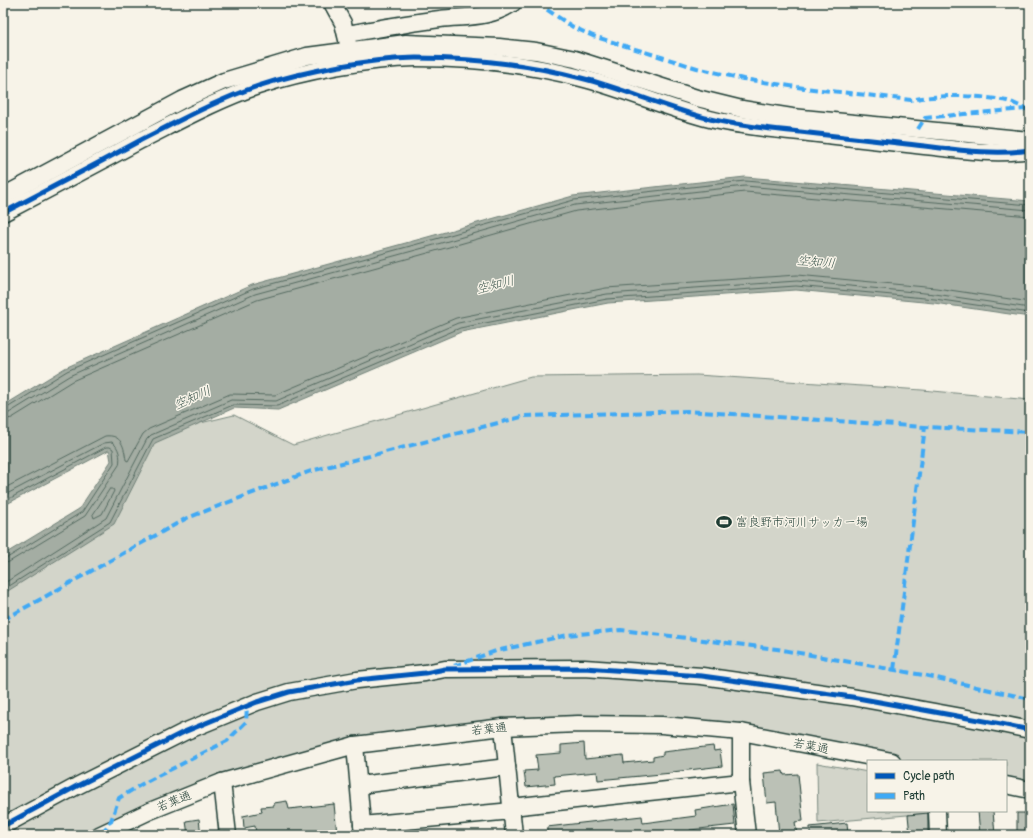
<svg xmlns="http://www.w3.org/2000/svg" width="1033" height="838" font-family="Pangolin,'Klee One',sans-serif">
  <rect width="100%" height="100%" fill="#f7f3e8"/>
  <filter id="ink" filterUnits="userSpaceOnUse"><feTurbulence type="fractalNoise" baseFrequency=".025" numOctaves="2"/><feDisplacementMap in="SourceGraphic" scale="8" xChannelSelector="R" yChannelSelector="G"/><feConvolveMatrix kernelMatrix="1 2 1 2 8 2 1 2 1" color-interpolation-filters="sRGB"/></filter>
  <g filter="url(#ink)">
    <g fill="#d3d5ca" stroke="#79897f">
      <polygon points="697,375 922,390 1030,400 1030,790 1006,785 1006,761 892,761 741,732 503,727 302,760 99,835 3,835 3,584 102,517 146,436 234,415 293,445 531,377"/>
      <polygon points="817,763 868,772 868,811 928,811 929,813 818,823"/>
    </g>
    <polygon fill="#a4ada3" stroke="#6f8077" points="745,177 1030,201 1030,317 934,303 796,290 608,303 461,332 278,410 234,408 155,443 114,524 3,594 3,555 79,509 111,461 109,450 3,506 3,406 65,368 252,285 424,238 573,196"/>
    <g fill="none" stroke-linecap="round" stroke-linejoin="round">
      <g stroke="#546a60" stroke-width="1">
        <polyline points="3,409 7,408 67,371 253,289 425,242 574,200 745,181 1030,205"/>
        <polyline points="3,414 9,413 69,376 255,294 427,247 575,205 745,186 1030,210"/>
        <polyline points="3,420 12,418 72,381 257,300 428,253 576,211 745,192 1030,216"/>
        <path d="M3 489 105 436C122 434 124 447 126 460L128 461 143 434 149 429 230 394 275 395 456 318 606 288 797 275 936 288 1030 302"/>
        <polygon points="110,489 113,489 114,491 102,514 94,518 93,515"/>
        <path d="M3 496 104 443 112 442C119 447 121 457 119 465L85 516 9 562 3 564"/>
        <polyline points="3,502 106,447 110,447 113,449 114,463 82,512 7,558 3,558"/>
        <polyline points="3,584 106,518 147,439 151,435 231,400 276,401 458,323 607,294 797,281 935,294 1030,308"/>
        <polyline points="3,590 110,522 153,439 233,405 277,406 460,328 607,299 796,286 935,299 1030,313"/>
      </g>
    </g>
    <g fill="#bbc1b6" stroke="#1f3d34">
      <polygon points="584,743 585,759 623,755 624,763 653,760 653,757 663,755 663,752 713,746 714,751 720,750 722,766 672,772 672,773 598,780 597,772 554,776 555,784 526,787 524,771 538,770 536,755 561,753 561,745"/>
      <polygon points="783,771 784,775 798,774 803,821 795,822 797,835 779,835 776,802 767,803 764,773"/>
      <polygon points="287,801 289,809 334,804 337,834 256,835 255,826 244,828 243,816 262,812 261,807 274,806 274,803"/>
      <polygon points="733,804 735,825 690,830 690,834 547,835 547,827 642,816 643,823 696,816 695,810"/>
      <polygon points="978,811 993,811 995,835 980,835"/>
      <polygon points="928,813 928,835 910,835 908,815"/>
      <rect x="1017" y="813" width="13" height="22"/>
      <polygon points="199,819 201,835 188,835 186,821"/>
      <polygon points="847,823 848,835 810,835 810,827"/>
    </g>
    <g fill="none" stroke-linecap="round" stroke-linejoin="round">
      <defs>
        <g id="minor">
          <polyline points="332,3 343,23 348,44"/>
          <path d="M346 34C377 29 408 23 440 19 468 16 488 19 513 3"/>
          <polyline points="3,196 182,100 224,81 307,56 406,43 499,47 536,51 575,59 697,98 742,109 792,117 1030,140"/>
          <path d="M3 213C49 189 95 165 141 140 179 121 217 100 258 86 304 71 368 59 416 58 472 58 528 64 581 78 625 89 666 108 710 119 739 126 770 129 800 132 836 136 871 140 907 144 947 148 990 156 1030 150"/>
          <polyline points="503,727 514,835"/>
          <polyline points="741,732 741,782 747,835"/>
          <polyline points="355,745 363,835"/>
          <polyline points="222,782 228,835"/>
          <polyline points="359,785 507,767"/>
          <polyline points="1006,785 1030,790"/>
          <polyline points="511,807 741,782"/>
          <polyline points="937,811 938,835"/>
          <polyline points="362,825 512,811"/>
          <polyline points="3,826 77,786 184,732 257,702 289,692 357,680 425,673 445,669 584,668 702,676 852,697 1001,724 1030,730"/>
          <polyline points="99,835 150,811 222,782 355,745 503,727 578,724 662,725 741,732 892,761"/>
        </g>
      </defs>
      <use href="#minor" stroke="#1f3d34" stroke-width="19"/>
      <use href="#minor" stroke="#f7f3e8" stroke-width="16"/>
      <g stroke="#3fa9f5" stroke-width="4" stroke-dasharray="8 4" stroke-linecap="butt">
        <path d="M537 3 573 27 593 36 697 68 743 79 804 88 911 100C940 94 978 95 1007 101 1015 103 1022 108 1030 109"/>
        <polyline points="918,129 925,118 964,114 1026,109"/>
        <polyline points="3,620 187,518 311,471 525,416 687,411 925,427 1030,432"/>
        <polyline points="454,666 496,651 568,635 621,630 777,649 923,675 1030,699"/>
        <polyline points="894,670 925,427"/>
        <polyline points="102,833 111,821 119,798 142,784 227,741 246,722 247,706"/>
      </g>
      <defs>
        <g id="cycleway">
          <path d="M3 213C49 189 95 165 141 140 179 121 217 100 258 86 304 71 368 59 416 58 472 58 528 64 581 78 625 89 666 108 710 119 739 126 770 129 800 132 836 136 871 140 907 144 947 148 990 156 1030 150"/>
          <polyline points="3,826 77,786 184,732 257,702 289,692 357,680 425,673 445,669 584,668 702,676 852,697 1001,724 1030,730"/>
        </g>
      </defs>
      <use href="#cycleway" stroke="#f7f3e8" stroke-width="8"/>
      <use href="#cycleway" stroke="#0057b8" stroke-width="5"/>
    </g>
  </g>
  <defs>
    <symbol id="stadium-bare" viewBox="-9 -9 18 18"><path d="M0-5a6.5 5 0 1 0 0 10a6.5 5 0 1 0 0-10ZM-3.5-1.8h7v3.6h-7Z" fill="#1f3d34" stroke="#f7f3e8" stroke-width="2.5" paint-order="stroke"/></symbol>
  </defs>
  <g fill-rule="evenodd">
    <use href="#stadium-bare" x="713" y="511" width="22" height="22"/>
  </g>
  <g text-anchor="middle" stroke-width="3" stroke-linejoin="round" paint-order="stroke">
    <g font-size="12" fill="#1f3d34" stroke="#f7f3e8" text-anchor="start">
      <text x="736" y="526">富良野市河川サッカー場</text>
    </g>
    <g font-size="12" fill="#1f3d34" stroke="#f7f3e8">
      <text transform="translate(489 729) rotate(-6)" y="4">若葉通</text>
      <text transform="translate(811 746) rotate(11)" y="4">若葉通</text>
      <text transform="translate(174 801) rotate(-22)" y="4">若葉通</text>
    </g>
    <g font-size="13" font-style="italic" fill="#405950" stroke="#f7f3e8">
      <text transform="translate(816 261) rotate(5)" y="5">空知川</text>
      <text transform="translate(495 284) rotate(-14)" y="5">空知川</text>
      <text transform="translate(192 397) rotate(-24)" y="5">空知川</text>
    </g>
  </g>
  <rect width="1033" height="838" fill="none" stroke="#f7f3e8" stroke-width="16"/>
  <rect x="8" y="8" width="1017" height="822" fill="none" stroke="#1f3d34" stroke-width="1.5" filter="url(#ink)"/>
  <rect x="867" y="760" width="140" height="52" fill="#f7f3e8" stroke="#a1aaa0"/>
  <rect x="875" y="773" width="20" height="6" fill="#0057b8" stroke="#a1aaa0"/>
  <text x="903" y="780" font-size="12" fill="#1f3d34">Cycle path</text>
  <rect x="875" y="793" width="20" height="6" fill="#3fa9f5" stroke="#a1aaa0"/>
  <text x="903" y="800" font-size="12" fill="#1f3d34">Path</text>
</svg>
